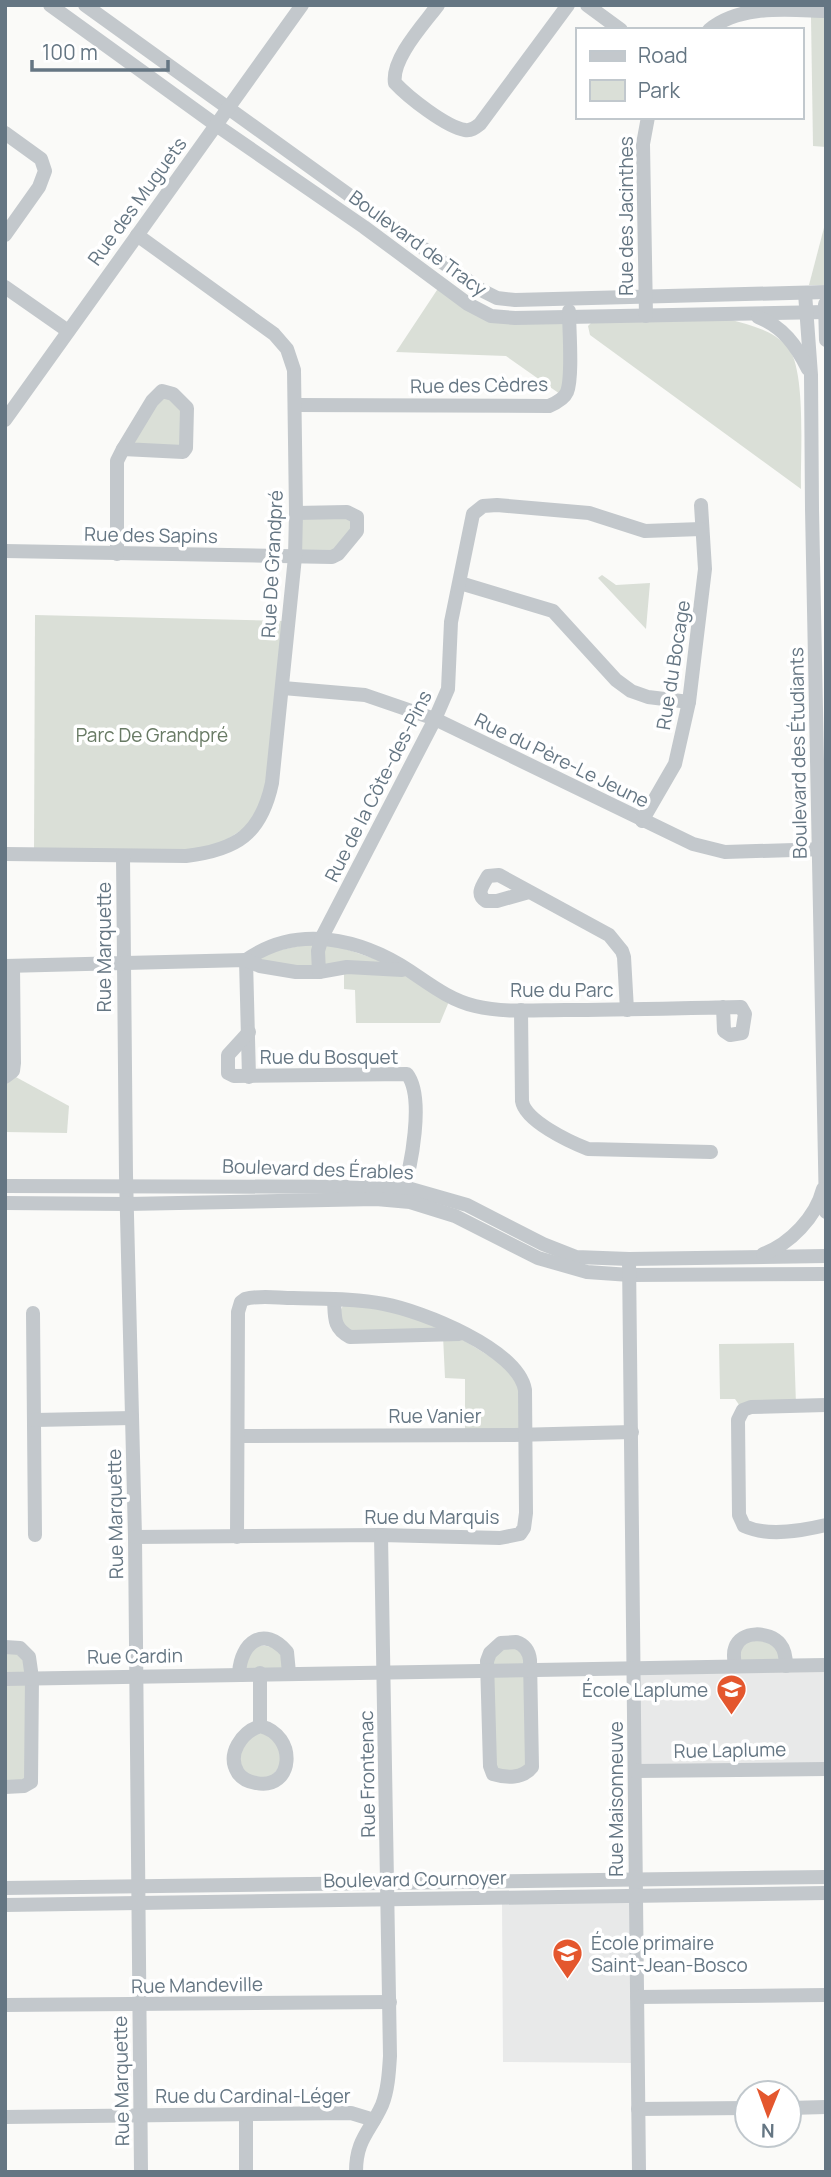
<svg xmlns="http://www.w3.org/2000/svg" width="831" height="2177" font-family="Manrope,sans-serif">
  <rect width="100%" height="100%" fill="#fafaf8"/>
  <g fill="#e8e9e9">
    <polygon points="826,1666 826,1766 637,1768 636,1668"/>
    <polygon points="632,1899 635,2063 503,2062 502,1901"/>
  </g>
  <g fill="#dadfd7">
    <polygon points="811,17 826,17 826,147 813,146"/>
    <polygon points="826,220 826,285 809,285"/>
    <polygon points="439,287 478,314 565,321 564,388 560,394 506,356 396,352"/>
    <path d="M728 319C749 325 771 329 787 346 807 368 800 458 801 489L590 335 588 326 592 322Z"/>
    <polygon points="168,391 185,410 181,451 125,446"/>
    <polygon points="348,514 355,530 334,553 295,557 298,515"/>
    <polygon points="602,575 616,585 650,583 646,629 598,578"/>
    <polygon points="35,615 284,621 264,805 254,822 212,849 34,851"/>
    <polygon points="322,941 399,967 312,970 259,961 262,954"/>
    <polygon points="344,969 409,972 450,999 440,1023 356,1023 355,990 344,989"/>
    <polygon points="14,1076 69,1106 67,1133 5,1132 5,1080"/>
    <polygon points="346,1300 411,1308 517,1373 523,1432 465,1432 465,1379 445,1378 443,1336 357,1338 336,1319"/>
    <polygon points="794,1343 796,1405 742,1409 735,1399 720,1399 719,1344"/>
    <polygon points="771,1638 786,1663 736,1664 738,1644"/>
    <polygon points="251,1644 282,1648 289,1673 239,1673"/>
    <polygon points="497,1644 526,1648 526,1769 493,1773 490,1653"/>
    <polygon points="5,1647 29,1657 29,1780 5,1786"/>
    <polygon points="246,1731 278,1735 283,1763 268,1780 238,1774 241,1740"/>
  </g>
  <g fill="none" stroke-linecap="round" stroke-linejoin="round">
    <g stroke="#c3c8cc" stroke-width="14">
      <polyline points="50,5 216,125 364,227 468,304 491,316 515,318 826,312"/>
      <polyline points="85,5 481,290 497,298 515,300 826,292"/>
      <path d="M438 5C424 24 391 59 395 83 408 97 446 127 465 130 471 131 475 128 480 124L568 5"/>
      <polyline points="587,5 621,30"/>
      <path d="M709 30C740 4 787 10 826 11"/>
      <polyline points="5,133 41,159 45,171 39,187 5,235"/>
      <polyline points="5,287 68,331"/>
      <polyline points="805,293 811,375 812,509 826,1212"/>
      <polyline points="825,304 826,340"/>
      <polyline points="646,316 643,144 648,117"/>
      <path d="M758 317C783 327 796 345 808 369"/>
      <polygon points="162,391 173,394 187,408 186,448 183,452 123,449 152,401"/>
      <path d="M295 405 549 406C556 403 564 399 567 392 573 377 569 329 569 311"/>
      <polyline points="5,420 302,5"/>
      <polyline points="5,551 332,557 338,554 357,531 357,517 347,512 296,513"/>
      <polyline points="117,554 117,461 123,449"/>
      <polyline points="460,583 553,611 616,680 631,691 648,697 689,702"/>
      <polyline points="283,688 365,695 435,719 693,844 725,852 826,849"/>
      <polyline points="642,821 675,764 689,702 705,569 701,505"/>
      <path d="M5 854 186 856C237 850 261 834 272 783L295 557 296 513 294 370 287 349 274 334 137 235"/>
      <polyline points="123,856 126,1175 135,1537 141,2172"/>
      <path d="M529 892 497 901H486C475 894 483 885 488 876L499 875 609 935 622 951 624 957 627 1010"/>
      <path d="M246 960C297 924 360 938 410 971 431 985 450 1000 475 1006 504 1013 536 1010 565 1010 624 1010 682 1008 741 1007L745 1014 742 1033 730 1035 724 1031 723 1007"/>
      <polyline points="246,960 249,1077"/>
      <polyline points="5,966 246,960 260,966 296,972 319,972 347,967 402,970"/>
      <polyline points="319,972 318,951 322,937 435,719 448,689 451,622 473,514 483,506 497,505 589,513 645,531 701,529"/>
      <path d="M521 1010 522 1101C525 1121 570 1142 588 1149L711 1152"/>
      <path d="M249 1032 228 1055V1073L234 1076 407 1074C425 1097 411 1168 402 1194"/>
      <polyline points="5,1077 13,1071 14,1063 13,966"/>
      <polyline points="5,1186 404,1187 467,1205 543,1244 576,1257 629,1259 826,1256"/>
      <polyline points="5,1203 127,1204 376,1199 410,1202 455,1216 538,1258 587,1272 630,1275 826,1274"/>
      <path d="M763 1254C790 1244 816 1217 823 1189"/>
      <polyline points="629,1259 639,2172"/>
      <path d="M334 1299C335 1318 333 1328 350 1337L459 1334"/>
      <polyline points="33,1313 35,1535"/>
      <path d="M826 1405 751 1407 743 1410 738 1420 739 1515 744 1526C768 1537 801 1531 826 1525"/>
      <polyline points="35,1420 132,1418"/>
      <polyline points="239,1436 514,1435 632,1432"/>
      <path d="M135 1537 381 1535 500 1538 520 1534 524 1528 526 1513 525 1390C518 1349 422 1311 384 1304 354 1298 323 1299 293 1298 278 1298 259 1295 245 1299L241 1302 238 1312 237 1537"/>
      <path d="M516 1642C525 1645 529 1651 530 1660L532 1767C523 1779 506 1778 493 1774L490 1766 487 1661 490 1653 501 1643Z"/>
      <polyline points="5,1647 20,1648 29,1657 32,1678 31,1782 24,1786 5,1787"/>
      <path d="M735 1666C734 1660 733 1653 735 1648 741 1630 769 1631 780 1644 785 1650 786 1658 786 1666"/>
      <path d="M239 1673C241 1642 264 1625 287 1652L289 1673"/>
      <polyline points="260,1673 260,1726"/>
      <polyline points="5,1679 826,1665"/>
      <path d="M260 1726C298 1735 294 1791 256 1783 249 1782 242 1779 238 1773 226 1754 242 1732 260 1726Z"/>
      <polyline points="635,1771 826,1769"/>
      <polyline points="5,1888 826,1877"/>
      <polyline points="5,1905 826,1893"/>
      <polyline points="637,1997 826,1995"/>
      <polyline points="5,2005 390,2002"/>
      <polyline points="789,2108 826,2107"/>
      <polyline points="638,2109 747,2108"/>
      <polyline points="246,2115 246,2172"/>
      <polyline points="5,2117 351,2113 374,2120"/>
      <path d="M356 2172C356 2139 370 2132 382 2105 388 2090 389 2072 390 2056L381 1535"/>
    </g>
  </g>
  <defs>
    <symbol id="school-pin" viewBox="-11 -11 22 30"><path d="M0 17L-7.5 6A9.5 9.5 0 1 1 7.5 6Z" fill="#e4572e" stroke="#fff"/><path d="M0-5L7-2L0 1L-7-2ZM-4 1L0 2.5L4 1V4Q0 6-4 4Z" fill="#fff"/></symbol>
  </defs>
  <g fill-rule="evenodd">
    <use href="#school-pin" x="714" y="1672" width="35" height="47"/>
    <use href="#school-pin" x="550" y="1936" width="35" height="47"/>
  </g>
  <g text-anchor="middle" stroke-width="7" stroke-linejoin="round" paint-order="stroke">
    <g font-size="19" fill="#657683" stroke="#fff">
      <text transform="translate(137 201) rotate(-54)" y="7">Rue des Muguets</text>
      <text transform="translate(626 216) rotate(-90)" y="7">Rue des Jacinthes</text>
      <text transform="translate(418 243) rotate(36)" y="7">Boulevard de Tracy</text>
      <text transform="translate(479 385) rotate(-1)" y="7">Rue des Cèdres</text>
      <text transform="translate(151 535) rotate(1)" y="7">Rue des Sapins</text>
      <text transform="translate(272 564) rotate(-87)" y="7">Rue De Grandpré</text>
      <text transform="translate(673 665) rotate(-81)" y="7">Rue du Bocage</text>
      <text transform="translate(798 753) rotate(-91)" y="7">Boulevard des Étudiants</text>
      <text transform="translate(562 760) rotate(26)" y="7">Rue du Père-Le Jeune</text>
      <text transform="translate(378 786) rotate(-63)" y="7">Rue de la Côte-des-Pins</text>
      <text transform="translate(104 947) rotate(-90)" y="7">Rue Marquette</text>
      <text x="562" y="997">Rue du Parc</text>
      <text x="329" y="1064">Rue du Bosquet</text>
      <text transform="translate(318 1169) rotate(2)" y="7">Boulevard des Érables</text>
      <text x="435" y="1423">Rue Vanier</text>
      <text transform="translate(115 1514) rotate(-91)" y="7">Rue Marquette</text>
      <text x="432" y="1524">Rue du Marquis</text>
      <text transform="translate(135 1656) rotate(-1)" y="7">Rue Cardin</text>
      <text transform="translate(730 1750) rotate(-1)" y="7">Rue Laplume</text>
      <text transform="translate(367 1774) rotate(-91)" y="7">Rue Frontenac</text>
      <text transform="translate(616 1799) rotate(-90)" y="7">Rue Maisonneuve</text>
      <text transform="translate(415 1879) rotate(-1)" y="7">Boulevard Cournoyer</text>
      <text transform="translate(197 1985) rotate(-1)" y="7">Rue Mandeville</text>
      <text transform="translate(121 2081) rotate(-91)" y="7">Rue Marquette</text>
      <text x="253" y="2103">Rue du Cardinal-Léger</text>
    </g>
    <g font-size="19" fill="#687a64" stroke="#fff">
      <text x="152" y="742">Parc De Grandpré</text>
    </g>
    <g font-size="19" fill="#657683" stroke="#fff" text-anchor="end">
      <text x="708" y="1697">École Laplume</text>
      <text x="591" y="1950" text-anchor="start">École primaire<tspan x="591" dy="22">Saint-Jean-Bosco</tspan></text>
    </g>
  </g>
  <rect width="831" height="2177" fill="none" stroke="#657683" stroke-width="14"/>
  <rect x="576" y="28" width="228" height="91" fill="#ffffff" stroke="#c1c8cd" stroke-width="2"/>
  <rect x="590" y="51" width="35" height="10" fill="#c3c8cc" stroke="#c1c8cd" stroke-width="2"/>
  <text x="638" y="63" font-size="21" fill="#657683">Road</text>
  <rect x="590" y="80" width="35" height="21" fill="#dadfd7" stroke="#c1c8cd" stroke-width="2"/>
  <text x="638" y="98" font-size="21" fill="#657683">Park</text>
  <g transform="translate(768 2114) rotate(181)"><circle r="33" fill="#ffffff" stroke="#c1c8cd" stroke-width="2"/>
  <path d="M0-5L12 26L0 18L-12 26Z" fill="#e4572e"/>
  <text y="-10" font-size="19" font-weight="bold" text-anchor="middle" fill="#657683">N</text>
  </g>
  <path d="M32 60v10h136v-10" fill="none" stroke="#657683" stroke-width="3.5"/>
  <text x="42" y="60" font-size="21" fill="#657683" stroke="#ffffff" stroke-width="5" paint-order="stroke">100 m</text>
</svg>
